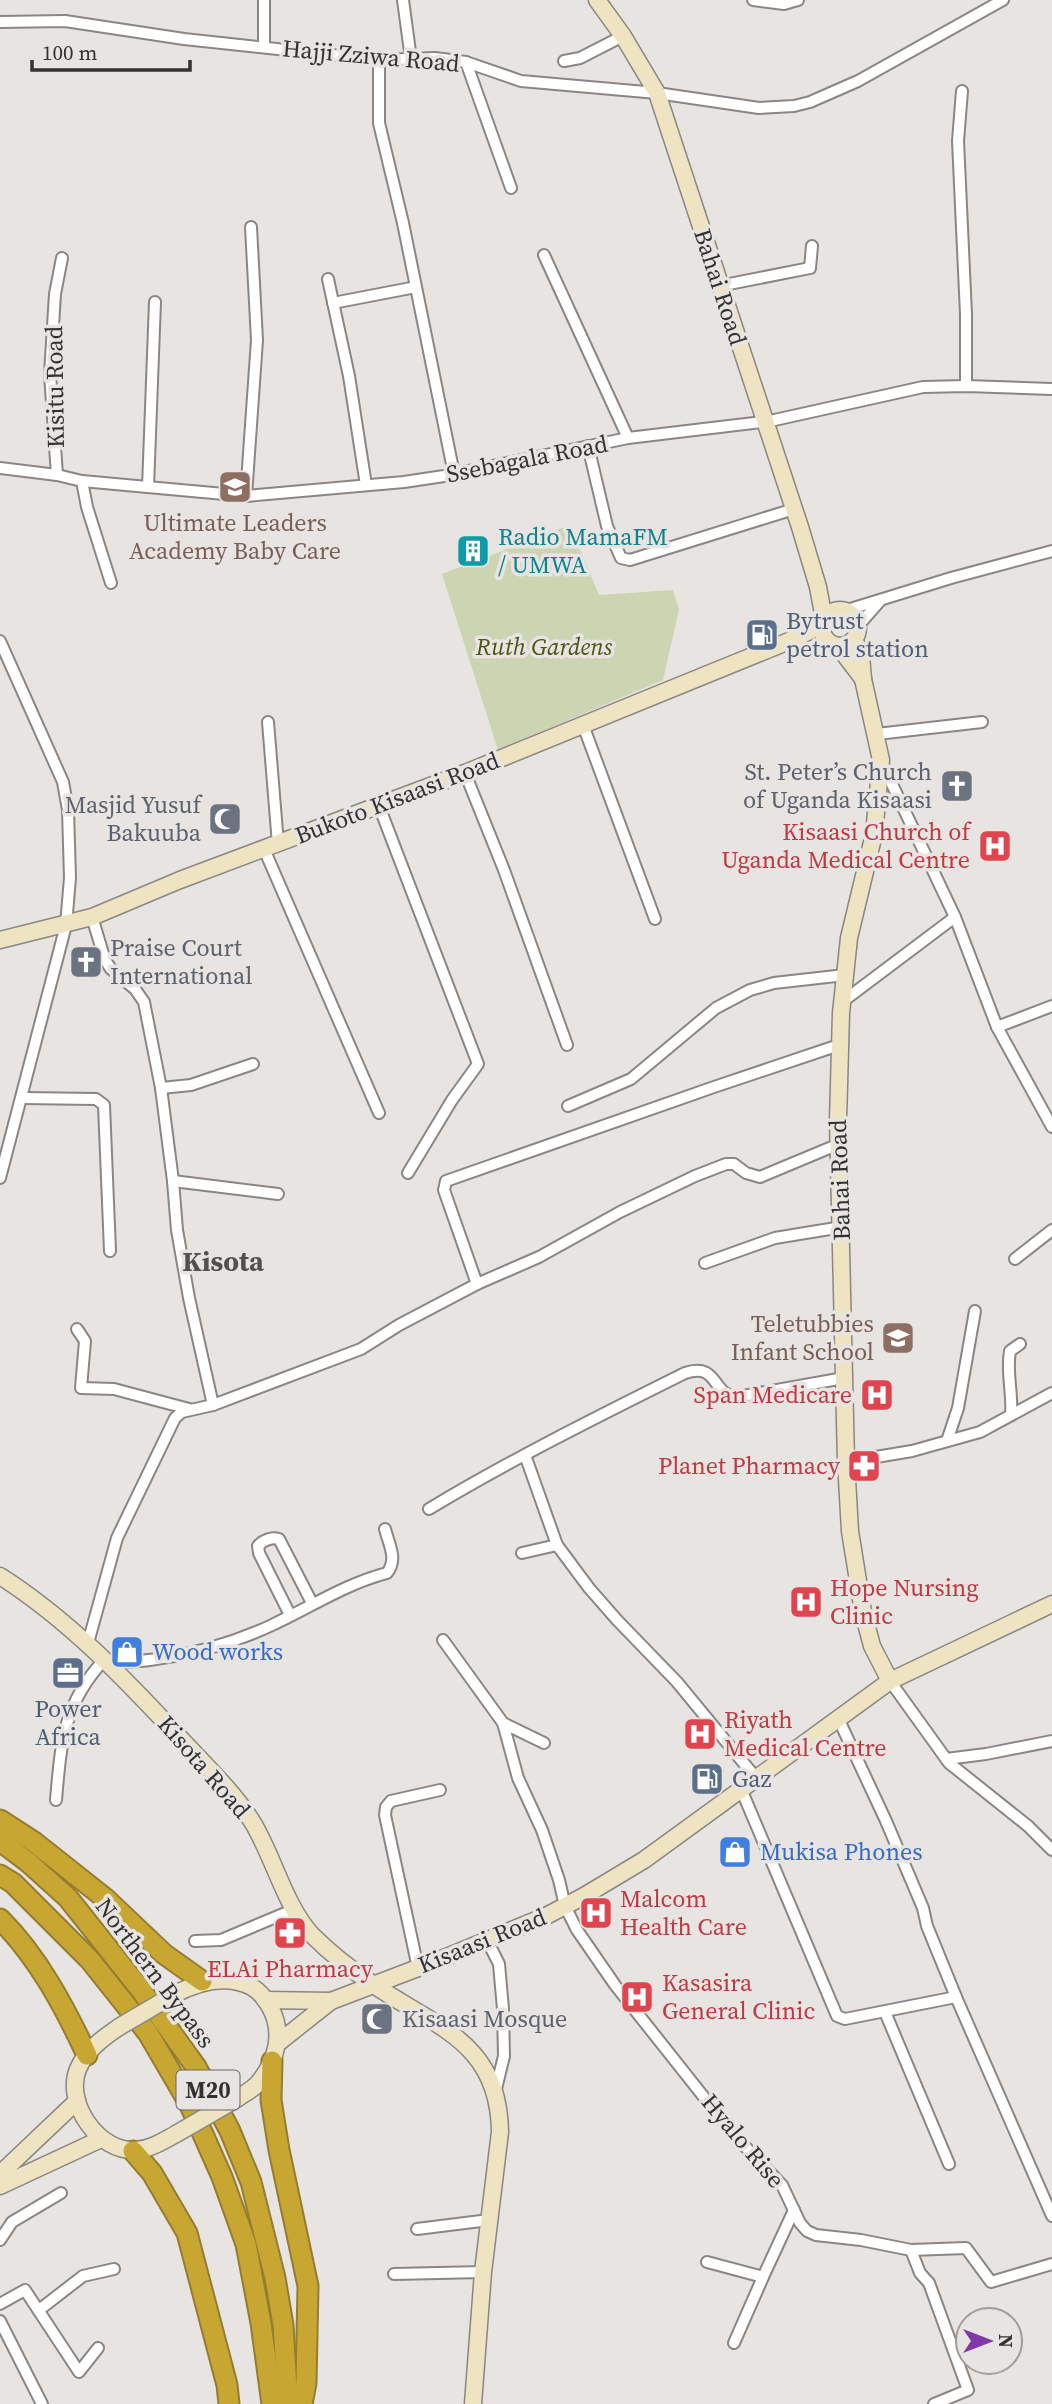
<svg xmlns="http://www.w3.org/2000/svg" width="1052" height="2404" font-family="'Source Serif 4',serif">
  <rect width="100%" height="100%" fill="#e8e4e2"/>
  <polygon fill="#ccd4b2" points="570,525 599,595 673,590 679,609 663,680 498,750 442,574"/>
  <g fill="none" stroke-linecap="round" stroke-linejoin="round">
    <defs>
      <g id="street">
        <polyline points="264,0 264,46"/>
        <polyline points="403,0 411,59"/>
        <polyline points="753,0 784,4 798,0"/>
        <polyline points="0,22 65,21 184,39 379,60 435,58 466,62 521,81 657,93 759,108 794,106 810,102 858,81 1003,0"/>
        <polyline points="379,60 379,123 403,223 454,474"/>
        <polyline points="564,61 580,58 623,36"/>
        <polyline points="466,62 511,188"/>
        <polyline points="962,91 958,141 966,314 966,386"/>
        <polyline points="544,255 628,438"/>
        <polyline points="328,279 349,376 366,485"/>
        <polyline points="719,286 810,268 812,246"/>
        <polyline points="333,303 416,287"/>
        <polyline points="588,446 607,526 621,558 630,560 794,509"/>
        <polyline points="0,468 57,475 82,481 246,496 404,482 444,476 628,438 770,421 923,387 966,386 1052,389"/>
        <polyline points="57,475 50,374 55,294 62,258"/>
        <polyline points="82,481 87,507 111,583"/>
        <polyline points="148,487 155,302"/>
        <polyline points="246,496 257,340 251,227"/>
        <polyline points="847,610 951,578 1052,551"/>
        <polyline points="858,626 880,601"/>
        <polyline points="0,641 63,782 68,810 70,878 66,925 0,1178"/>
        <polyline points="268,722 278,844"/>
        <polyline points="583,725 655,919"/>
        <polyline points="877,734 982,722"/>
        <polyline points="882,763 955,917 997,1027 1052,1127"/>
        <polyline points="465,773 504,870 567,1045"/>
        <polyline points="379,806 478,1064 452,1100 408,1173"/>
        <polyline points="264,849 379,1113"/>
        <polyline points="92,917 105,960 111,969 135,989 144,1002 161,1088 173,1181 177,1230 189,1298 213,1405"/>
        <polyline points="842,1002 955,917"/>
        <polyline points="997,1027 1052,1006"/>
        <polyline points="161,1088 191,1085 253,1064"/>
        <polyline points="22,1098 96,1099 104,1105 110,1251"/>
        <polyline points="568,1106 631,1079 716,1008 750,990 774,983 845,975"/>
        <polyline points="173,1181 278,1194"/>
        <polyline points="1015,1259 1052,1230"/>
        <polyline points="705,1263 775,1238 842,1227"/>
        <polyline points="477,1284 444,1190 446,1181 714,1087 839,1045"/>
        <polyline points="77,1329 85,1341 81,1388 114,1389 189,1409"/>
        <path d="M1011 1415C1013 1394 1006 1372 1010 1351L1020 1344"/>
        <polyline points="947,1441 958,1408 975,1311"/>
        <polyline points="525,1455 557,1545"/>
        <polyline points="846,1462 912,1451 980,1432 1052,1393"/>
        <path d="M429 1509C512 1459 599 1416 685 1373 719 1362 711 1395 737 1397L844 1378"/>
        <polyline points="522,1553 557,1545 589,1588 617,1620 677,1682 756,1778"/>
        <path d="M290 1615 259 1553 258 1546C263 1540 272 1537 279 1539L312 1603"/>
        <polyline points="443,1640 503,1723 518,1778 542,1830 559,1880 565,1906 577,1930 615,1985 734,2135 782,2185 800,2223 807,2231 816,2235 861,2240 911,2250 966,2248 991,2282 1052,2264"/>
        <polyline points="88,1643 117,1538 175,1418 182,1412 213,1405 361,1349 399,1325 477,1284 539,1257 620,1212 695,1176 726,1164 734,1164 746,1173 760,1177 839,1144"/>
        <path d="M108 1664C124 1661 140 1662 156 1659 194 1654 235 1642 270 1626 309 1608 345 1584 387 1573 398 1559 389 1545 385 1529"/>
        <polyline points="890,1681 949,1763 1028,1826 1052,1850"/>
        <polyline points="838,1718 886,1821 923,1908 927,1926 956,1997 1052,2216"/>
        <polyline points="503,1723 544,1743"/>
        <polyline points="946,1759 986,1754 1052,1741"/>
        <polyline points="741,1789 837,2016 845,2019 956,1997"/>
        <path d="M56 1800C61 1743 63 1704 104 1660"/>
        <polyline points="487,1940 499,1964 503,2009 504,2056 495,2093"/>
        <polyline points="195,1941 221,1940 295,1909"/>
        <polyline points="418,1968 385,1815 386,1807 391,1801 440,1790"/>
        <polyline points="885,2012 949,2164"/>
        <polyline points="417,2229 489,2220"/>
        <polyline points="0,2240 12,2222 61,2193"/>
        <polyline points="911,2250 920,2273 929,2283 968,2390 934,2404"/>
        <polyline points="707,2262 763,2277 794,2210"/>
        <polyline points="394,2274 483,2272"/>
        <polyline points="0,2304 25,2290 79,2372 98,2348"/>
        <polyline points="39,2310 83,2276 114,2269"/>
        <polyline points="0,2321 42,2404"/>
        <polyline points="734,2343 763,2277"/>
      </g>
      <g id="secondary">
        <polyline points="597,0 623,36 657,93 800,527 818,587 824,619"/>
        <circle cx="840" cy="628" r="18"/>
        <polyline points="854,639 861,656 863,679 881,760 874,834 849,938 841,1013 838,1121 846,1462 850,1531 863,1612 872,1646 890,1681"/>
        <polyline points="838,646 863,679"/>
        <polyline points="0,940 92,917 180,880 465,773 789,641 822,625"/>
        <path d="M0 1576C69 1620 125 1679 180 1738 205 1765 234 1792 253 1823 273 1856 286 1908 312 1935 330 1953 353 1971 374 1985 437 2028 499 2042 500 2132L483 2272 473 2404"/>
        <path d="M175 1994C198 1982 227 1974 252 1987 259 1991 266 2000 270 2007 284 2032 277 2060 259 2082 254 2089 245 2093 238 2098"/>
        <polyline points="265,2000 331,2001"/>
        <path d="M119 2027C103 2038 86 2050 78 2069 64 2103 99 2153 136 2150 151 2149 163 2141 176 2134"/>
        <polyline points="278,2043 331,2001 439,1960 546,1916 584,1896 644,1860 890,1681 1052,1604"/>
        <polyline points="0,2174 77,2101"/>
        <polyline points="0,2186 101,2139"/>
      </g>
      <g id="highway">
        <polyline points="0,1820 34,1842 106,1899 164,1954 202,1981"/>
        <polyline points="0,1841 28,1862 68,1898 141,1990 196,2067 230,2131 251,2182 275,2278 283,2325 288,2404"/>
        <polyline points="0,1875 13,1883 90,1960 148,2033 190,2105 222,2177 246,2244 261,2323 272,2404"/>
        <path d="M0 1919C38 1957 64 2006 87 2055"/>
        <polyline points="272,2061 271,2100 279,2150 308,2286 306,2383 302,2404"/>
        <polyline points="133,2151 152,2173 187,2233 227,2385 229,2404"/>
      </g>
    </defs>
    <use href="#street" stroke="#8a8684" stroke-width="14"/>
    <use href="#secondary" stroke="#8a8684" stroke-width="19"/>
    <use href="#highway" stroke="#947d32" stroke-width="23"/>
    <use href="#street" stroke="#fff" stroke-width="10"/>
    <use href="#secondary" stroke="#eee4c2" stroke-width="16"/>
    <use href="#highway" stroke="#c8a632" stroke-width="19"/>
    <defs>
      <g id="secondary-bridge">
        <polyline points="119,2027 175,1994"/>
        <polyline points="176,2134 238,2098"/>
      </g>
    </defs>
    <use href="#secondary-bridge" stroke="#8a8684" stroke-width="19" stroke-linecap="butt"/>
    <use href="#secondary-bridge" stroke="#eee4c2" stroke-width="16"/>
  </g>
  <defs>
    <symbol id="school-square" viewBox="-11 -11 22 22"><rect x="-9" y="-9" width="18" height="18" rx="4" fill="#8d6e63" stroke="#e8e4e2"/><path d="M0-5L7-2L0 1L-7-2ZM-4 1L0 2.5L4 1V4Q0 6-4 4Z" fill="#fff"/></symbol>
    <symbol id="building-square" viewBox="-11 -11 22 22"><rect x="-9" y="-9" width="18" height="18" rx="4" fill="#0f9aa8" stroke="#e8e4e2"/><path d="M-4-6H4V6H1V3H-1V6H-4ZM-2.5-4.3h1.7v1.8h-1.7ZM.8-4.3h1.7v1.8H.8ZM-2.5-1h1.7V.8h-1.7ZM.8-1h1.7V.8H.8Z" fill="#fff"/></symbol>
    <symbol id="fuel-square" viewBox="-11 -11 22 22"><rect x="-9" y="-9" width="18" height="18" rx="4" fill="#5c6f8a" stroke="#e8e4e2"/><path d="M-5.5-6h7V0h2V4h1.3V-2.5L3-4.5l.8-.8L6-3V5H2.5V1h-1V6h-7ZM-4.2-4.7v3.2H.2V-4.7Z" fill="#fff"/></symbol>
    <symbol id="church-square" viewBox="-11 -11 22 22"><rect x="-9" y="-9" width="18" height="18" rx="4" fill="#6b7280" stroke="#e8e4e2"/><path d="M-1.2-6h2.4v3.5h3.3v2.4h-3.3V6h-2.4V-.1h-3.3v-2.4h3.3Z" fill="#fff"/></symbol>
    <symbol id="mosque-square" viewBox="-11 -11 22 22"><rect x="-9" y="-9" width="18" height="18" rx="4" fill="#6b7280" stroke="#e8e4e2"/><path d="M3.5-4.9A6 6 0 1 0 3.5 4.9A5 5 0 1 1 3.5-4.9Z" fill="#fff"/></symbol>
    <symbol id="hospital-square" viewBox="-11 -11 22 22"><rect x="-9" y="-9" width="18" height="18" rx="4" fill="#e0444e" stroke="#e8e4e2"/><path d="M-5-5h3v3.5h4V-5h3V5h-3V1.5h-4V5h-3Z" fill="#fff"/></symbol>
    <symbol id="pharmacy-square" viewBox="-11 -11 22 22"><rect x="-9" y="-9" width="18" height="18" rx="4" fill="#e0444e" stroke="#e8e4e2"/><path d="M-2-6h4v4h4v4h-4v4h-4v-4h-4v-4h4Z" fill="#fff"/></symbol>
    <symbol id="shop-square" viewBox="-11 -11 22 22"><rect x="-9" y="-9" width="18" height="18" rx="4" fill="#3f7fe0" stroke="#e8e4e2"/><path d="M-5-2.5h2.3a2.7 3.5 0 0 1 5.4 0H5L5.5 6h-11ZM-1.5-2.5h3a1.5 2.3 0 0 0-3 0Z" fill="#fff"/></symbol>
    <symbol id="office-square" viewBox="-11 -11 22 22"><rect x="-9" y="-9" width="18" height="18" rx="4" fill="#5c6f8a" stroke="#e8e4e2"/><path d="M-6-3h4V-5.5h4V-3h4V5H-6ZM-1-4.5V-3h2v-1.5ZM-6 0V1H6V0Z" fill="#fff"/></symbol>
  </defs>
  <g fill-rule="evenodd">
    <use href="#school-square" x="216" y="468" width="38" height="38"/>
    <use href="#building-square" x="454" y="532" width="38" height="38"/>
    <use href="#fuel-square" x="743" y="616" width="38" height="38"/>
    <use href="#church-square" x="938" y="767" width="38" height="38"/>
    <use href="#mosque-square" x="206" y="800" width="38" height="38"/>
    <use href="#hospital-square" x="976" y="827" width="38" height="38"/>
    <use href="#church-square" x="67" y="943" width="38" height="38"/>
    <use href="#school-square" x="879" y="1319" width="38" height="38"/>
    <use href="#hospital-square" x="858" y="1376" width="38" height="38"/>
    <use href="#pharmacy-square" x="845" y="1447" width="38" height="38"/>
    <use href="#hospital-square" x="787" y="1583" width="38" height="38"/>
    <use href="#shop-square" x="108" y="1633" width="38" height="38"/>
    <use href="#office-square" x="49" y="1654" width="38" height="38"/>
    <use href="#hospital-square" x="681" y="1715" width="38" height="38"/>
    <use href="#fuel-square" x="688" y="1760" width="38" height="38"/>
    <use href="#shop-square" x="716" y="1833" width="38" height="38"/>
    <use href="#hospital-square" x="577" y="1894" width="38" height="38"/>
    <use href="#pharmacy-square" x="271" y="1914" width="38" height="38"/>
    <use href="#hospital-square" x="618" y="1978" width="38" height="38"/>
    <use href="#mosque-square" x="358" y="2000" width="38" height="38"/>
  </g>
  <g text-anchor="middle" stroke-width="7" stroke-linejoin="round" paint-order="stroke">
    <rect fill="#e8e4e2" stroke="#696766" stroke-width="2" x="176.5" y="2070.5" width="63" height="39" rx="5"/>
    <g font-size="23" font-weight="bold" fill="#333231">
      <text x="208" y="2098">M20</text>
    </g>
    <g font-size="24" fill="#333231" stroke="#e8e4e2">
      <text transform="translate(371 56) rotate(5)" y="8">Hajji Zziwa Road</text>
      <text transform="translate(720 287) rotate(72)" y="8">Bahai Road</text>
      <text transform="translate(55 387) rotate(-91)" y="8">Kisitu Road</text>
      <text transform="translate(527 459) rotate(-11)" y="8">Ssebagala Road</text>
      <text transform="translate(397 798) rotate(-21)" y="8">Bukoto Kisaasi Road</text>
      <text transform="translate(840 1180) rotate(-92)" y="8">Bahai Road</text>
      <text transform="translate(204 1767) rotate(49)" y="8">Kisota Road</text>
      <text transform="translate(482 1941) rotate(-22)" y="8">Kisaasi Road</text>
      <text transform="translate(155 1973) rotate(53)" y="8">Northern Bypass</text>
      <text transform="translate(743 2141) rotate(50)" y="8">Hyalo Rise</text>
    </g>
    <g font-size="24" fill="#785e54" stroke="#e8e4e2">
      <text x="235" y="531">Ultimate Leaders<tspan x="235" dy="28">Academy Baby Care</tspan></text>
      <text x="874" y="1332" text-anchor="end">Teletubbies<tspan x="874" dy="28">Infant School</tspan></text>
    </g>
    <g font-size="24" fill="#0d838f" stroke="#e8e4e2" text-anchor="start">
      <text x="498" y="545">Radio MamaFM<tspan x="498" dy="28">/ UMWA</tspan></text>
    </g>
    <g font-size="24" fill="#4e5e75" stroke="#e8e4e2" text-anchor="start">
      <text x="786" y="629">Bytrust<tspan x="786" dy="28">petrol station</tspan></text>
      <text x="68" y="1717" text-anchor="middle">Power<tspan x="68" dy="28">Africa</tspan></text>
      <text x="732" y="1787">Gaz</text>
    </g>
    <g font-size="24" font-style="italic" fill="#4b550f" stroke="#e8e4e2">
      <text x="544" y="655">Ruth Gardens</text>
    </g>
    <g font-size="24" fill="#5b616d" stroke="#e8e4e2" text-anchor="end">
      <text x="932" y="780">St. Peter’s Church<tspan x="932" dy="28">of Uganda Kisaasi</tspan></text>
      <text x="201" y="813">Masjid Yusuf<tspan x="201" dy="28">Bakuuba</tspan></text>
      <text x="110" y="956" text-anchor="start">Praise Court<tspan x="110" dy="28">International</tspan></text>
      <text x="402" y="2027" text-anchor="start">Kisaasi Mosque</text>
    </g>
    <g font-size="24" fill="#be3a42" stroke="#e8e4e2" text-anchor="start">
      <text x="970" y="840" text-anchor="end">Kisaasi Church of<tspan x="970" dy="28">Uganda Medical Centre</tspan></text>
      <text x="852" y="1403" text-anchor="end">Span Medicare</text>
      <text x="840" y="1474" text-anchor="end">Planet Pharmacy</text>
      <text x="830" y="1596">Hope Nursing<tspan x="830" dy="28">Clinic</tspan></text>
      <text x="724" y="1728">Riyath<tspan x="724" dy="28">Medical Centre</tspan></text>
      <text x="620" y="1907">Malcom<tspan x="620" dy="28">Health Care</tspan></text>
      <text x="290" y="1977" text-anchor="middle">ELAi Pharmacy</text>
      <text x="662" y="1991">Kasasira<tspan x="662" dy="28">General Clinic</tspan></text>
    </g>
    <g font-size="24" fill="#366cbe" stroke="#e8e4e2" text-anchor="start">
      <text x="152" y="1660">Wood works</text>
      <text x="760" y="1860">Mukisa Phones</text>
    </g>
    <g font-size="28" font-weight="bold" fill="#524f4d" stroke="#e8e4e2">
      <text x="223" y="1271">Kisota</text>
    </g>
  </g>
  <g transform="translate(989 2341) rotate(90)"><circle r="33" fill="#e8e4e2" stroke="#a09d9b" stroke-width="2"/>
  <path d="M0-5L12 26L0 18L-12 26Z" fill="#8037aa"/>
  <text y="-10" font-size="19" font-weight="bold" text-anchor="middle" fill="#333231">N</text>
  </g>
  <path d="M32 60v10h158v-10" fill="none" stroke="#333231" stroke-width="3.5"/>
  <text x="42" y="60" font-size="21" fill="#333231" stroke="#e8e4e2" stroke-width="5" paint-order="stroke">100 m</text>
</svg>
